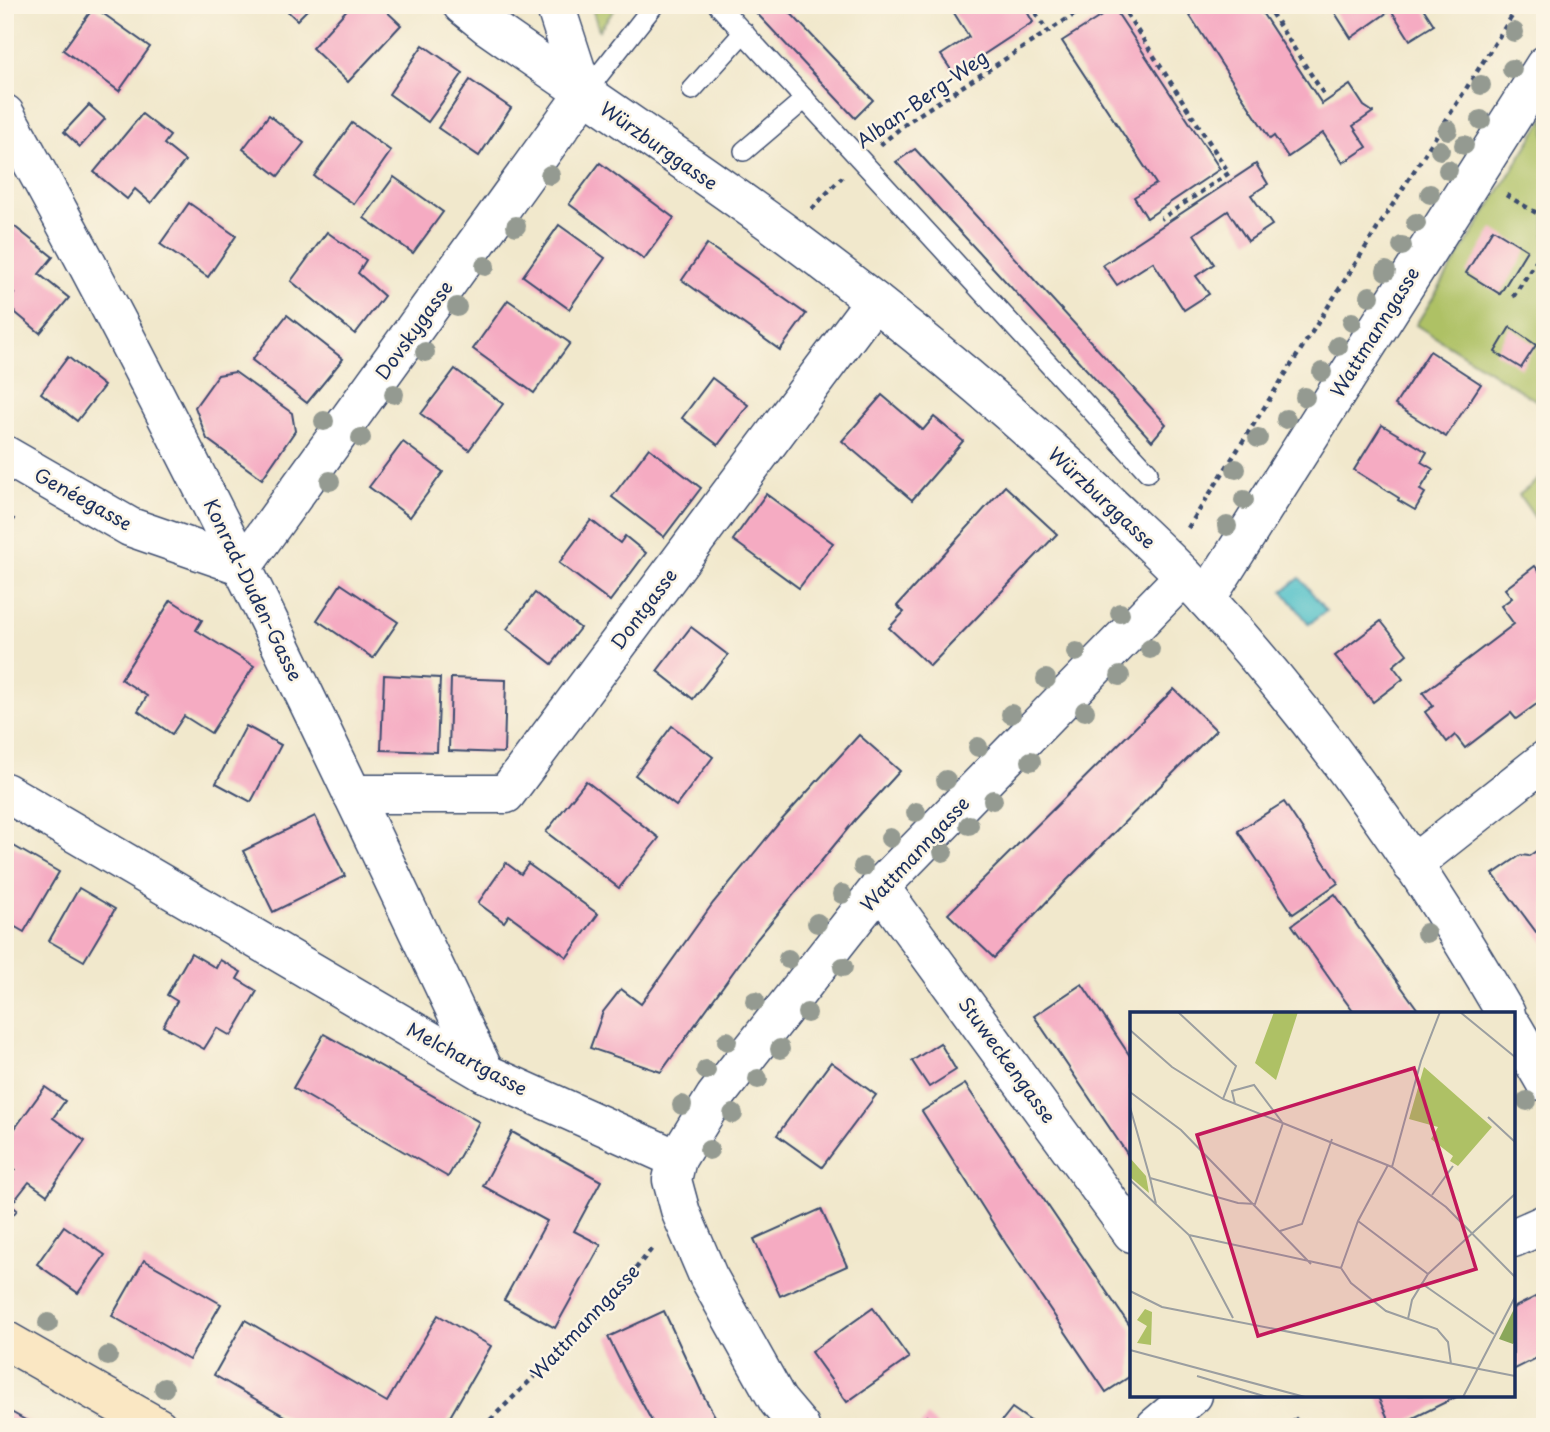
<svg xmlns="http://www.w3.org/2000/svg" width="1550" height="1432" font-family="'Playpen Sans',sans-serif">
  <rect width="100%" height="100%" fill="#fcf5e5"/>
  <filter id="ink" filterUnits="userSpaceOnUse"><feTurbulence type="fractalNoise" baseFrequency=".0143" numOctaves="2"/><feDisplacementMap in="SourceGraphic" scale="14" xChannelSelector="R" yChannelSelector="G"/><feConvolveMatrix kernelMatrix="1 2 1 2 8 2 1 2 1" color-interpolation-filters="sRGB"/></filter>
  <filter id="wash" filterUnits="userSpaceOnUse"><feTurbulence type="fractalNoise" baseFrequency=".00686" numOctaves="4" result="noise"/><feDisplacementMap in="SourceGraphic" scale="28" xChannelSelector="R" yChannelSelector="G"/><feGaussianBlur stdDeviation="1.57" result="paint"/><feColorMatrix in="noise" values="0 0 0 0 0 0 0 0 0 0 0 0 0 0 0 0 0 1.4 0 .05"/><feComposite in="paint" operator="in"/></filter>
  <g filter="url(#wash)">
    <rect width="100%" height="100%" fill="#f1e8cc"/>
    <g fill="#aec165" stroke="#647862" stroke-width="2">
      <polygon points="591,5 618,5 599,30"/>
      <polygon points="1545,117 1545,406 1416,325"/>
      <polygon points="1545,474 1545,532 1519,495"/>
    </g>
    <polygon fill="#53c1c9" stroke="#377894" stroke-width="2" points="1300,578 1326,611 1309,624 1283,591"/>
    <g id="blocks">
      <g fill="#f5abc2">
        <polygon points="281,5 312,5 297,20"/>
        <polygon points="351,5 380,5 401,25 348,82 312,48"/>
        <polygon points="749,5 783,5 873,100 855,118"/>
        <polygon points="949,5 1023,5 1033,22 954,74 941,55 969,37"/>
        <polygon points="1183,5 1257,5 1322,104 1350,85 1364,106 1373,112 1353,126 1367,147 1343,163 1323,133 1288,157 1274,136 1270,139"/>
        <polygon points="1330,5 1421,5 1434,25 1410,40 1391,10 1351,38"/>
        <polygon points="94,7 150,47 119,91 63,50"/>
        <polygon points="1114,8 1220,169 1147,218 1134,197 1156,184 1062,41"/>
        <polygon points="423,45 463,73 428,122 389,94"/>
        <polygon points="470,80 511,108 479,156 438,128"/>
        <polygon points="89,105 105,119 80,147 64,132"/>
        <polygon points="142,114 170,136 164,144 185,161 151,203 135,189 127,199 94,172"/>
        <polygon points="269,115 304,143 278,176 243,149"/>
        <polygon points="352,123 391,151 354,204 314,176"/>
        <polygon points="915,149 1166,424 1152,441 896,162"/>
        <polygon points="600,163 674,218 644,259 569,204"/>
        <polygon points="1256,164 1268,184 1251,195 1272,225 1248,241 1228,211 1194,234 1214,264 1196,276 1209,294 1184,310 1153,262 1117,285 1103,265"/>
        <polygon points="394,177 443,212 413,253 364,218"/>
        <polygon points="189,203 236,236 208,277 160,244"/>
        <polygon points="5,219 53,257 39,274 69,298 40,333 5,304 14,294 5,287"/>
        <polygon points="559,225 605,258 569,309 523,276"/>
        <polygon points="1493,229 1527,250 1500,294 1466,273"/>
        <polygon points="327,232 366,260 358,273 384,296 355,334 291,281"/>
        <polygon points="707,244 806,314 780,350 682,280"/>
        <polygon points="508,300 570,343 534,393 473,349"/>
        <polygon points="287,315 343,359 307,403 252,360"/>
        <polygon points="1510,327 1536,345 1521,368 1495,352"/>
        <polygon points="1430,351 1481,384 1446,437 1395,405"/>
        <polygon points="68,357 104,386 77,421 41,393"/>
        <polygon points="455,369 503,404 469,450 421,414"/>
        <polygon points="235,372 292,413 295,431 262,479 207,439 195,407 218,375"/>
        <polygon points="712,378 748,405 718,445 682,418"/>
        <polygon points="882,395 923,430 934,417 963,441 912,500 842,441"/>
        <polygon points="1382,425 1427,452 1421,462 1433,469 1420,490 1425,493 1415,510 1398,500 1399,498 1354,470"/>
        <polygon points="403,442 443,472 410,517 369,487"/>
        <polygon points="649,448 701,488 664,537 612,497"/>
        <polygon points="1005,486 1057,534 930,666 889,628 904,612 897,606"/>
        <polygon points="766,494 833,543 799,588 733,540"/>
        <polygon points="5,514 14,519 5,535"/>
        <polygon points="591,520 620,543 625,536 646,553 610,601 559,563"/>
        <polygon points="1535,566 1542,575 1545,572 1545,698 1516,719 1511,713 1465,748 1455,735 1447,742 1425,712 1433,706 1423,693 1514,624 1501,606 1512,598 1505,589"/>
        <polygon points="341,584 398,622 373,658 317,620"/>
        <polygon points="535,593 580,628 552,664 507,629"/>
        <polygon points="171,600 202,620 196,630 254,666 211,733 184,716 172,734 138,711 147,696 121,679"/>
        <polygon points="1381,621 1407,654 1393,666 1403,679 1373,702 1335,656"/>
        <polygon points="691,627 728,655 693,699 657,671"/>
        <polygon points="384,675 440,678 437,752 381,750"/>
        <polygon points="451,678 506,680 504,753 449,751"/>
        <polygon points="1174,689 1216,730 1067,880 994,958 948,914"/>
        <polygon points="246,726 281,745 251,802 216,783"/>
        <polygon points="672,726 713,757 676,806 635,775"/>
        <polygon points="859,735 900,771 855,820 757,939 661,1072 590,1048 603,1012 621,989 641,1004 713,903 779,823"/>
        <polygon points="586,781 659,838 619,888 546,832"/>
        <polygon points="1284,802 1338,883 1293,914 1238,831"/>
        <polygon points="315,816 345,876 273,912 243,851"/>
        <polygon points="5,841 59,872 24,932 5,921"/>
        <polygon points="1545,845 1545,944 1493,874 1521,855 1529,856"/>
        <polygon points="506,863 521,874 528,864 598,914 567,957 509,915 504,922 478,903"/>
        <polygon points="79,888 115,909 84,961 49,941"/>
        <polygon points="1335,894 1358,927 1421,1014 1355,1014 1341,995 1292,925"/>
        <polygon points="191,953 216,968 220,960 241,972 237,979 257,991 231,1036 217,1028 204,1049 163,1026 177,1001 167,995"/>
        <polygon points="1082,984 1132,1059 1132,1161 1034,1016"/>
        <polygon points="324,1034 479,1122 448,1177 293,1088"/>
        <polygon points="940,1043 956,1070 929,1087 912,1061"/>
        <polygon points="831,1062 876,1095 822,1167 777,1135"/>
        <polygon points="965,1084 1132,1329 1132,1375 1106,1392 1006,1244 922,1111"/>
        <polygon points="45,1087 65,1101 53,1118 85,1141 47,1195 29,1182 11,1205 17,1210 5,1225 5,1181 15,1169 5,1162 5,1142"/>
        <polygon points="512,1132 601,1181 574,1231 601,1245 555,1328 504,1300 547,1221 483,1186"/>
        <polygon points="821,1209 847,1266 780,1296 754,1239"/>
        <polygon points="64,1226 105,1255 78,1293 37,1264"/>
        <polygon points="144,1260 221,1304 189,1360 112,1316"/>
        <polygon points="1545,1292 1545,1354 1513,1370 1513,1308"/>
        <polygon points="873,1308 909,1358 847,1402 811,1352"/>
        <polygon points="664,1311 702,1393 721,1427 655,1427 627,1375 608,1337"/>
        <polygon points="438,1315 491,1346 444,1427 303,1427 214,1375 245,1320 387,1402"/>
        <polygon points="1377,1395 1460,1395 1395,1427 1392,1427"/>
        <polygon points="1012,1408 1039,1427 997,1427"/>
        <polygon points="11,1412 38,1427 5,1427 5,1422"/>
        <polygon points="927,1416 939,1427 920,1427"/>
        <polygon points="1296,1418 1305,1427 1286,1427"/>
      </g>
    </g>
  </g>
  <g filter="url(#ink)">
    <use href="#blocks" fill-opacity="0" stroke="#3b4b6e" stroke-width="2"/>
    <g fill="none" stroke-linecap="round" stroke-linejoin="round">
      <defs>
        <g id="lane">
          <polyline points="718,5 1148,472"/>
          <polyline points="692,90 744,32"/>
          <polyline points="584,94 654,5"/>
          <polyline points="744,151 805,99"/>
        </g>
        <g id="street">
          <path d="M462 5 488 26C588 96 691 164 789 236 897 316 1001 402 1099 494 1135 529 1173 562 1207 600 1321 725 1421 867 1506 1014"/>
          <polyline points="555,5 584,94"/>
          <path d="M5 114C180 426 332 750 485 1073"/>
          <polyline points="5,455 130,527 243,566 584,94"/>
          <polyline points="1206,599 1545,65"/>
          <polyline points="5,792 485,1073 677,1159"/>
          <polyline points="352,794 506,794 874,301"/>
          <polyline points="1412,865 1545,760"/>
          <polyline points="880,887 1132,1233"/>
          <polyline points="1513,1027 1545,1082"/>
          <polyline points="1513,1238 1545,1224"/>
          <polyline points="800,1427 778,1401 708,1276 681,1213 672,1180 677,1159 715,1097 880,887 1184,576"/>
          <polyline points="1155,1427 1193,1395"/>
        </g>
        <polyline id="secondary" points="5,1340 158,1427"/>
      </defs>
      <use href="#lane" stroke="#3b4b6e" stroke-width="22"/>
      <use href="#street" stroke="#3b4b6e" stroke-width="41"/>
      <use href="#secondary" stroke="#3b4b6e" stroke-width="41"/>
      <g stroke="#3b4b6e" stroke-width="4.5" stroke-dasharray="5 5" stroke-linecap="butt">
        <polyline points="1030,5 1048,32"/>
        <polyline points="1121,5 1229,173 1161,219"/>
        <polyline points="1266,5 1325,96"/>
        <polyline points="880,145 909,121 1089,5"/>
        <polyline points="1506,195 1545,218"/>
        <polyline points="812,209 842,177"/>
        <polyline points="1513,297 1545,248"/>
        <polyline points="1188,528 1519,5"/>
        <polyline points="61,1427 65,1420"/>
        <polyline points="483,1427 603,1309 654,1246"/>
      </g>
      <use href="#lane" stroke="#fff" stroke-width="19"/>
      <use href="#street" stroke="#fff" stroke-width="38"/>
      <use href="#secondary" stroke="#fae7c3" stroke-width="38"/>
    </g>
    <g fill="#949a91">
      <circle cx="1514" cy="32" r="10"/>
      <circle cx="1512" cy="69" r="10"/>
      <circle cx="1481" cy="85" r="10"/>
      <circle cx="1481" cy="120" r="10"/>
      <circle cx="1448" cy="130" r="10"/>
      <circle cx="1464" cy="145" r="10"/>
      <circle cx="1440" cy="150" r="10"/>
      <circle cx="1448" cy="170" r="10"/>
      <circle cx="550" cy="175" r="10"/>
      <circle cx="1430" cy="194" r="10"/>
      <circle cx="1416" cy="223" r="10"/>
      <circle cx="516" cy="226" r="10"/>
      <circle cx="1402" cy="246" r="10"/>
      <circle cx="485" cy="266" r="10"/>
      <circle cx="1386" cy="271" r="10"/>
      <circle cx="1370" cy="296" r="10"/>
      <circle cx="457" cy="307" r="10"/>
      <circle cx="1352" cy="322" r="10"/>
      <circle cx="1338" cy="346" r="10"/>
      <circle cx="425" cy="352" r="10"/>
      <circle cx="1322" cy="372" r="10"/>
      <circle cx="394" cy="394" r="10"/>
      <circle cx="1305" cy="397" r="10"/>
      <circle cx="1286" cy="419" r="10"/>
      <circle cx="324" cy="421" r="10"/>
      <circle cx="361" cy="438" r="10"/>
      <circle cx="1258" cy="438" r="10"/>
      <circle cx="1236" cy="469" r="10"/>
      <circle cx="330" cy="481" r="10"/>
      <circle cx="1244" cy="500" r="10"/>
      <circle cx="1227" cy="526" r="10"/>
      <circle cx="1120" cy="613" r="10"/>
      <circle cx="1150" cy="649" r="10"/>
      <circle cx="1076" cy="652" r="10"/>
      <circle cx="1120" cy="676" r="10"/>
      <circle cx="1046" cy="679" r="10"/>
      <circle cx="1085" cy="711" r="10"/>
      <circle cx="1011" cy="714" r="10"/>
      <circle cx="978" cy="747" r="10"/>
      <circle cx="1031" cy="761" r="10"/>
      <circle cx="946" cy="780" r="10"/>
      <circle cx="993" cy="800" r="10"/>
      <circle cx="916" cy="812" r="10"/>
      <circle cx="969" cy="825" r="10"/>
      <circle cx="890" cy="838" r="10"/>
      <circle cx="943" cy="852" r="10"/>
      <circle cx="863" cy="867" r="10"/>
      <circle cx="842" cy="894" r="10"/>
      <circle cx="817" cy="923" r="10"/>
      <circle cx="1426" cy="933" r="10"/>
      <circle cx="788" cy="959" r="10"/>
      <circle cx="843" cy="967" r="10"/>
      <circle cx="755" cy="1001" r="10"/>
      <circle cx="807" cy="1013" r="10"/>
      <circle cx="727" cy="1041" r="10"/>
      <circle cx="780" cy="1049" r="10"/>
      <circle cx="706" cy="1070" r="10"/>
      <circle cx="758" cy="1079" r="10"/>
      <circle cx="1527" cy="1101" r="10"/>
      <circle cx="682" cy="1105" r="10"/>
      <circle cx="733" cy="1114" r="10"/>
      <circle cx="709" cy="1150" r="10"/>
      <circle cx="48" cy="1323" r="10"/>
      <circle cx="108" cy="1356" r="10"/>
      <circle cx="164" cy="1388" r="10"/>
    </g>
  </g>
  <g text-anchor="middle" stroke-width="5" stroke-linejoin="round" paint-order="stroke">
    <g font-size="19" fill="#1b2f5e" stroke="#fcf5e5">
      <text transform="translate(922 99) rotate(-35)" y="7">Alban-Berg-Weg</text>
      <text transform="translate(659 146) rotate(35)" y="7">Würzburggasse</text>
      <text transform="translate(414 330) rotate(-54)" y="7">Dovskygasse</text>
      <text transform="translate(1375 332) rotate(-58)" y="7">Wattmanngasse</text>
      <text transform="translate(1102 498) rotate(43)" y="7">Würzburggasse</text>
      <text transform="translate(83 499) rotate(29)" y="7">Genéegasse</text>
      <text transform="translate(253 590) rotate(64)" y="7">Konrad-Duden-Gasse</text>
      <text transform="translate(644 609) rotate(-53)" y="7">Dontgasse</text>
      <text transform="translate(915 854) rotate(-47)" y="7">Wattmanngasse</text>
      <text transform="translate(467 1059) rotate(28)" y="7">Melchartgasse</text>
      <text transform="translate(1007 1060) rotate(54)" y="7">Stuweckengasse</text>
      <text transform="translate(585 1322) rotate(-47)" y="7">Wattmanngasse</text>
    </g>
  </g>
  <g transform="translate(1130 1012)">
    <rect width="385" height="385" fill="#f1e8cc"/>
    <path d="M144 0H168L146 68 125 51ZM294 55 362 115 328 154 320 149 323 144 301 127 308 115 279 107ZM0 146 16 164 19 181 0 165ZM15 297 22 300 21 333 7 331 17 314 7 308Z" fill="#aec165"/>
    <path d="M385 295V329L383 332 369 327Z" fill="#8aa75a"/>
    <path fill="none" stroke="#9b9ea0" stroke-width="2" d="M48 0 106 54 93 87 262 155 316 195 385 265M330 0 385 45M0 18 42 55 93 87M0 80 51 118 181 252M105 92 102 79 124 73 152 110M0 95 20 166 108 191 125 192 153 111M358 105 385 130M262 155 291 49 310 0M20 166 26 192M0 168 59 223 103 306M302 183 323 154M228 209 298 262M150 219 172 212 202 127M59 223 211 256M211 256 221 271 256 299 307 317 318 330 321 352M211 256 228 209 258 153M291 271 364 322M0 279 32 295 385 364M278 307 282 288 298 262 385 182M0 338 175 385M67 364 137 385M333 385 385 285"/>
    <path fill="#c2185b" fill-opacity="0.15" stroke="#c2185b" stroke-width="3.5" d="M284 56 346 257 128 324 67 123Z"/>
    <rect width="385" height="385" fill="none" stroke="#1b2f5e" stroke-width="3.5"/>
  </g>
  <rect width="1550" height="1432" fill="none" stroke="#fcf5e5" stroke-width="28"/>
</svg>
